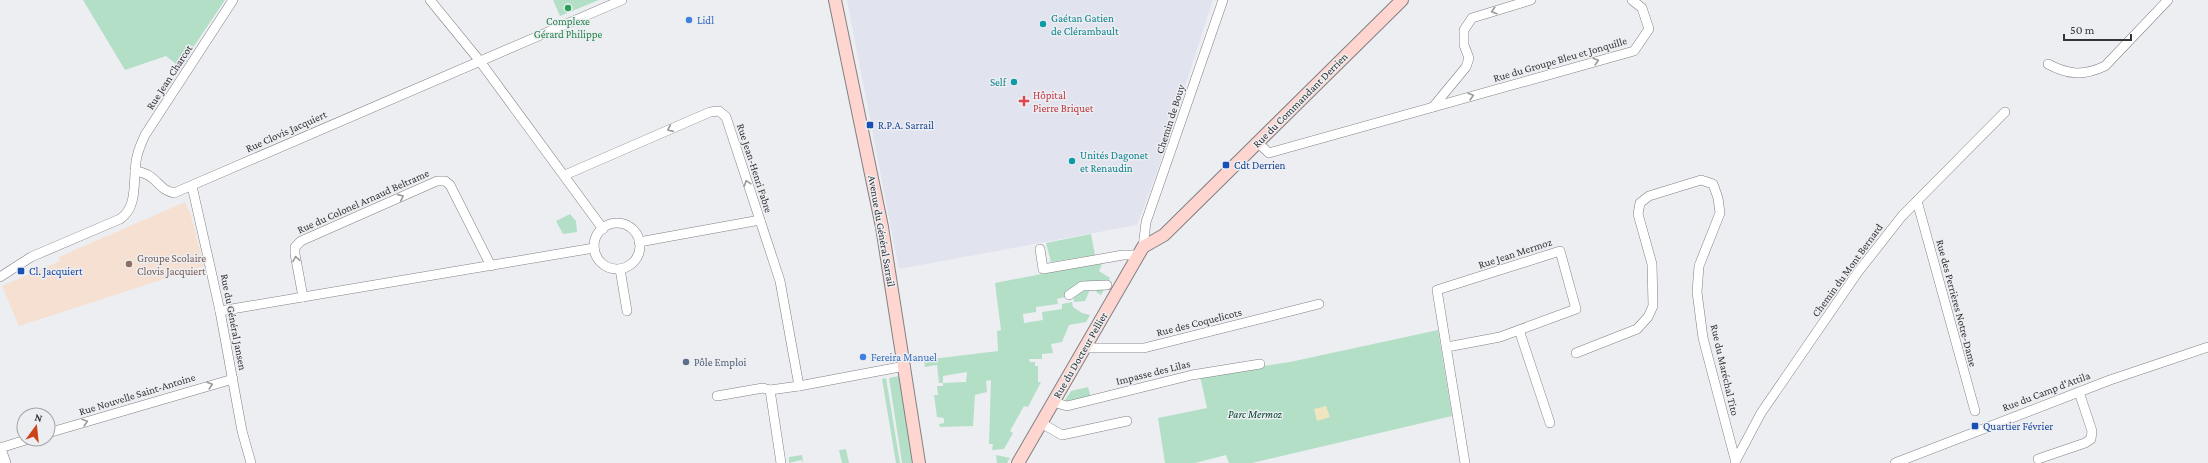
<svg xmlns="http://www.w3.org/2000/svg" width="2208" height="463" font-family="'Crimson Pro',serif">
  <rect width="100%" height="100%" fill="#edeef2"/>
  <polygon fill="#e1e3ee" points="847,0 1213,0 1158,169 1137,225 899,269"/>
  <polygon fill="#f5e0d1" points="185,202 191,216 204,266 19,326 2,286 60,261 59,257"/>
  <g fill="#b3dfc7" fill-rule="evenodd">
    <polygon points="83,0 225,0 180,67 166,56 125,70"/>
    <polygon points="553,0 599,0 560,16"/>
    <polygon points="570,214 576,221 577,232 563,234 556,221"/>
    <polygon points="1091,234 1095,255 1051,262 1046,243"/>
    <path d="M1103 262 1099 271 1110 278 1101 295 1096 292 1098 288 1092 285 1085 301 1074 302 1073 295 1057 299 1058 304 1036 307V312L1023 314 1024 323 1043 320 1042 312 1062 309V304L1072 302 1073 307 1082 313 1090 315 1086 322 1069 325 1062 342 1051 344 1053 353 1042 354V359H1029L1030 362H1035V366H1038V382H1041L1028 407 1024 406 1010 431 1013 433 1004 449 992 450 993 444H989L991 380 986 381 987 392 975 395 973 426 940 427 939 424 944 423V418L937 417 934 395H938L937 386H943V383H939L937 365 925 367 924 360 998 351 997 331 1001 330 995 283ZM967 372 966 382 943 383V376Z"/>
    <polygon points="1438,330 1452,416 1252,463 1229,463 1226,455 1195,463 1165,463 1158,418 1207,408 1200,376 1290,362"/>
    <polygon points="899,376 912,463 902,463 889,378"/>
    <polygon points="886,378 900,463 896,463 882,379"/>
    <polygon points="1088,387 1091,398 1063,403 1071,391"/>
    <polygon points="846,449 849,463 842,463 839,450"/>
    <polygon points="802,455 803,463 801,460 789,463 789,457"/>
    <polygon points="996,455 1010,458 1007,463 997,463"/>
  </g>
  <polygon fill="#efe5c0" points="1326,406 1330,417 1317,421 1314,409"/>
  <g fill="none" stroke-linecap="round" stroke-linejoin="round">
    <defs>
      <g id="minor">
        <polyline points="430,0 479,60 603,229"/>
        <path d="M2048 64C2068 75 2084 76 2105 66L2168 0"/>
        <polyline points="1433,107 1466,67 1469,58 1464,45 1464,30 1472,18 1531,0"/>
        <polyline points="1257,142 1269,153 1634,51 1649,29 1642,8 1632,0"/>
        <path d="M135 171C158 174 156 189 174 193L622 0"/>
        <polyline points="565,175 710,112 719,111 726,117 780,281 799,386"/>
        <polyline points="192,186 220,311 242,431 251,463"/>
        <polyline points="1917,201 1975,411"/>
        <circle cx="617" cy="246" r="23"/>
        <polyline points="639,242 760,220"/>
        <polyline points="1143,247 1146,222 1223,0"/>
        <polyline points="1040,249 1043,269 1123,255 1138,255"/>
        <polyline points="620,269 627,311"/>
        <path d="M0 277 31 257 120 219C138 207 133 182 136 162 137 152 141 144 145 135L233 0"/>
        <polyline points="1069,295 1082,286 1107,285"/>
        <polyline points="303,297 295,254 295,247 301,241 437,181 445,181 450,185 491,266"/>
        <polyline points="220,311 594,248"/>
        <polyline points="1519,330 1550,423"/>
        <polyline points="1447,347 1500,337 1576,309 1560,251 1437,290 1465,463"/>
        <polyline points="1084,348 1144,348 1319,304"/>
        <polyline points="1576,353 1637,329 1648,317 1653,306 1652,264 1638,214 1640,203 1649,196 1701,180 1713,184 1718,198 1720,213 1699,266 1697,292 1703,338 1735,459"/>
        <polyline points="770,390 781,463"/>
        <polyline points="717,396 763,388 770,390 799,386 905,366"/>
        <polyline points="1053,402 1067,406 1192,375 1260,364"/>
        <polyline points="1041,423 1062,435 1127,421"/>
        <polyline points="48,433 233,379"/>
        <polyline points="0,448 29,439"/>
        <polyline points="2038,459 2085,443 2091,439 2092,431 2079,392"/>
        <polyline points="1735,462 1761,413 1858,272 1902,216 2005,112"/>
        <polyline points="1895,463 2110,380 2208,347"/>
      </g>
      <polyline id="tertiary" points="0,449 5,463"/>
      <g id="secondary">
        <polyline points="835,0 882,227 919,463"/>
        <polyline points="1018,463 1143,247 1164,235 1402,0"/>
      </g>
    </defs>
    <use href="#minor" stroke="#808184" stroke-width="10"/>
    <use href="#tertiary" stroke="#808184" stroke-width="12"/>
    <use href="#secondary" stroke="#808184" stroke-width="14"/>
    <use href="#minor" stroke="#fff" stroke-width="9"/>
    <use href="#tertiary" stroke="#fff" stroke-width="11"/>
    <use href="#secondary" stroke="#fed6cf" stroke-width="12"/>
  </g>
  <defs><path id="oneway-chevron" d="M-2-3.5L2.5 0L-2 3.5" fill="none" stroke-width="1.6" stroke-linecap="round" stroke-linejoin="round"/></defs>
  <g stroke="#999a9a">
    <use href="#oneway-chevron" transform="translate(1494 11) rotate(163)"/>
    <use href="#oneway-chevron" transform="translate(1596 61) rotate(-16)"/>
    <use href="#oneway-chevron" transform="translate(1471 96) rotate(-16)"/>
    <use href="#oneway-chevron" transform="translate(670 129) rotate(156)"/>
    <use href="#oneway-chevron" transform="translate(747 183) rotate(-108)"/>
    <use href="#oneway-chevron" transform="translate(401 197) rotate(-24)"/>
    <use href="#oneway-chevron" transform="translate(296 259) rotate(-99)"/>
    <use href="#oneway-chevron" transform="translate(210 385) rotate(-17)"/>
    <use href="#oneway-chevron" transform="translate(85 422) rotate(-17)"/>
  </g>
  <circle fill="#2e9e5b" stroke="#edeef2" stroke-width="1.5" cx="568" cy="8" r="4"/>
  <g fill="#3f7fe0" stroke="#edeef2" stroke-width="1.5">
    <circle cx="689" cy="20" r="4"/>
    <circle cx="863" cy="357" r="4"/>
  </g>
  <g fill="#0f9aa8" stroke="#edeef2" stroke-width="1.5">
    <circle cx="1043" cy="24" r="4"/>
    <circle cx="1014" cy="82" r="4"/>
    <circle cx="1072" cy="161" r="4"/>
  </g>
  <path fill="#e0444e" stroke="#edeef2" stroke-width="1.5" d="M1022 95h4v4h4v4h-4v4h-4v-4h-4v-4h4z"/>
  <g fill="#1a4fb4" stroke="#edeef2" stroke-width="1.5">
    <rect x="866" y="121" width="8" height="8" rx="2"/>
    <rect x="1222" y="161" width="8" height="8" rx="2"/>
    <rect x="17" y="267" width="8" height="8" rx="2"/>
    <rect x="1971" y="422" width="8" height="8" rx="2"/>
  </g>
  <circle fill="#8d6e63" stroke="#edeef2" stroke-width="1.5" cx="129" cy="264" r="4"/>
  <circle fill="#5c6f8a" stroke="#edeef2" stroke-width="1.5" cx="686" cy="362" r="4"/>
  <g text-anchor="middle" stroke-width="3" stroke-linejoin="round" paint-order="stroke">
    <g font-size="11" fill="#0d838f" stroke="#edeef2" text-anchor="start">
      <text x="1051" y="22">Gaétan Gatien<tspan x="1051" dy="13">de Clérambault</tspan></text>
      <text x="1006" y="86" text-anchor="end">Self</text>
      <text x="1080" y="159">Unités Dagonet<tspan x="1080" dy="13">et Renaudin</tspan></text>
    </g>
    <g font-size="11" fill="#366cbe" stroke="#edeef2" text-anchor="start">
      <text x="697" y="24">Lidl</text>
      <text x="871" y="361">Fereira Manuel</text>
    </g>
    <g font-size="11" fill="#27864d" stroke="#edeef2">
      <text x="568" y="25">Complexe<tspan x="568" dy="13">Gérard Philippe</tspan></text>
    </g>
    <g font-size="11" fill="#333435" stroke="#edeef2">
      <text transform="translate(1560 59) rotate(-16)" y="4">Rue du Groupe Bleu et Jonquille</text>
      <text transform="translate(169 77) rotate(-57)" y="4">Rue Jean Charcot</text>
      <text transform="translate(1300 100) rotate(-45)" y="4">Rue du Commandant Derrien</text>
      <text transform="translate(1170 119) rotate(-72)" y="4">Chemin de Bouy</text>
      <text transform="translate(286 131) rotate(-24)" y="4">Rue Clovis Jacquiert</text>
      <text transform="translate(755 168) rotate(72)" y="4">Rue Jean-Henri Fabre</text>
      <text transform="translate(363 201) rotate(-24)" y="4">Rue du Colonel Arnaud Beltrame</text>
      <text transform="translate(882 231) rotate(80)" y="4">Avenue du Général Sarrail</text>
      <text transform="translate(1515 253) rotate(-18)" y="4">Rue Jean Mermoz</text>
      <text transform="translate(1847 270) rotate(-54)" y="4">Chemin du Mont Bernard</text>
      <text transform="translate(1957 303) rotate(75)" y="4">Rue des Perrières Notre-Dame</text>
      <text transform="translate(234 322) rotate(79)" y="4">Rue du Général Jansen</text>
      <text transform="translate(1199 322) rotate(-14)" y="4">Rue des Coquelicots</text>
      <text transform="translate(1080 355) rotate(-60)" y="4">Rue du Docteur Pellier</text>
      <text transform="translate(1725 370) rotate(77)" y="4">Rue du Maréchal Tito</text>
      <text transform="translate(1153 372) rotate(-14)" y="4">Impasse des Lilas</text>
      <text transform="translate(2046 391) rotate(-21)" y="4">Rue du Camp d'Attila</text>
      <text transform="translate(137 394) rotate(-17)" y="4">Rue Nouvelle Saint-Antoine</text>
    </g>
    <g font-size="11" fill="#be3a42" stroke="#edeef2" text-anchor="start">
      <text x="1033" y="99">Hôpital<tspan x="1033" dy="13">Pierre Briquet</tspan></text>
    </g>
    <g font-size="11" fill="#164399" stroke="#edeef2" text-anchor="start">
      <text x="878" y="129">R.P.A. Sarrail</text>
      <text x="1234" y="169">Cdt Derrien</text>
      <text x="29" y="275">Cl. Jacquiert</text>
      <text x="1983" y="430">Quartier Février</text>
    </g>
    <g font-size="11" fill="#785e54" stroke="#edeef2" text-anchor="start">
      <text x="137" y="262">Groupe Scolaire<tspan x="137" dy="13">Clovis Jacquiert</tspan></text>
    </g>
    <g font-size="11" fill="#4e5e75" stroke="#edeef2" text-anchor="start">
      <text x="694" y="366">Pôle Emploi</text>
    </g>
    <g font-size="11" font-style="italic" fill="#00432b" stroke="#edeef2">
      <text x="1255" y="418">Parc Mermoz</text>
    </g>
  </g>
  <g transform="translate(36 427) rotate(15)"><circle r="19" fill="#edeef2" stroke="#a3a4a6"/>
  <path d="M0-3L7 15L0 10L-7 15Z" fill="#cc4417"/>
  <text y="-6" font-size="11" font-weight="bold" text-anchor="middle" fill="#333435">N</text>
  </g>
  <path d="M2064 34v6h67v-6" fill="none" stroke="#333435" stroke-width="2"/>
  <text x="2070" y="34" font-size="12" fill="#333435" stroke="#edeef2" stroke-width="3" paint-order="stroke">50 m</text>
</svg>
